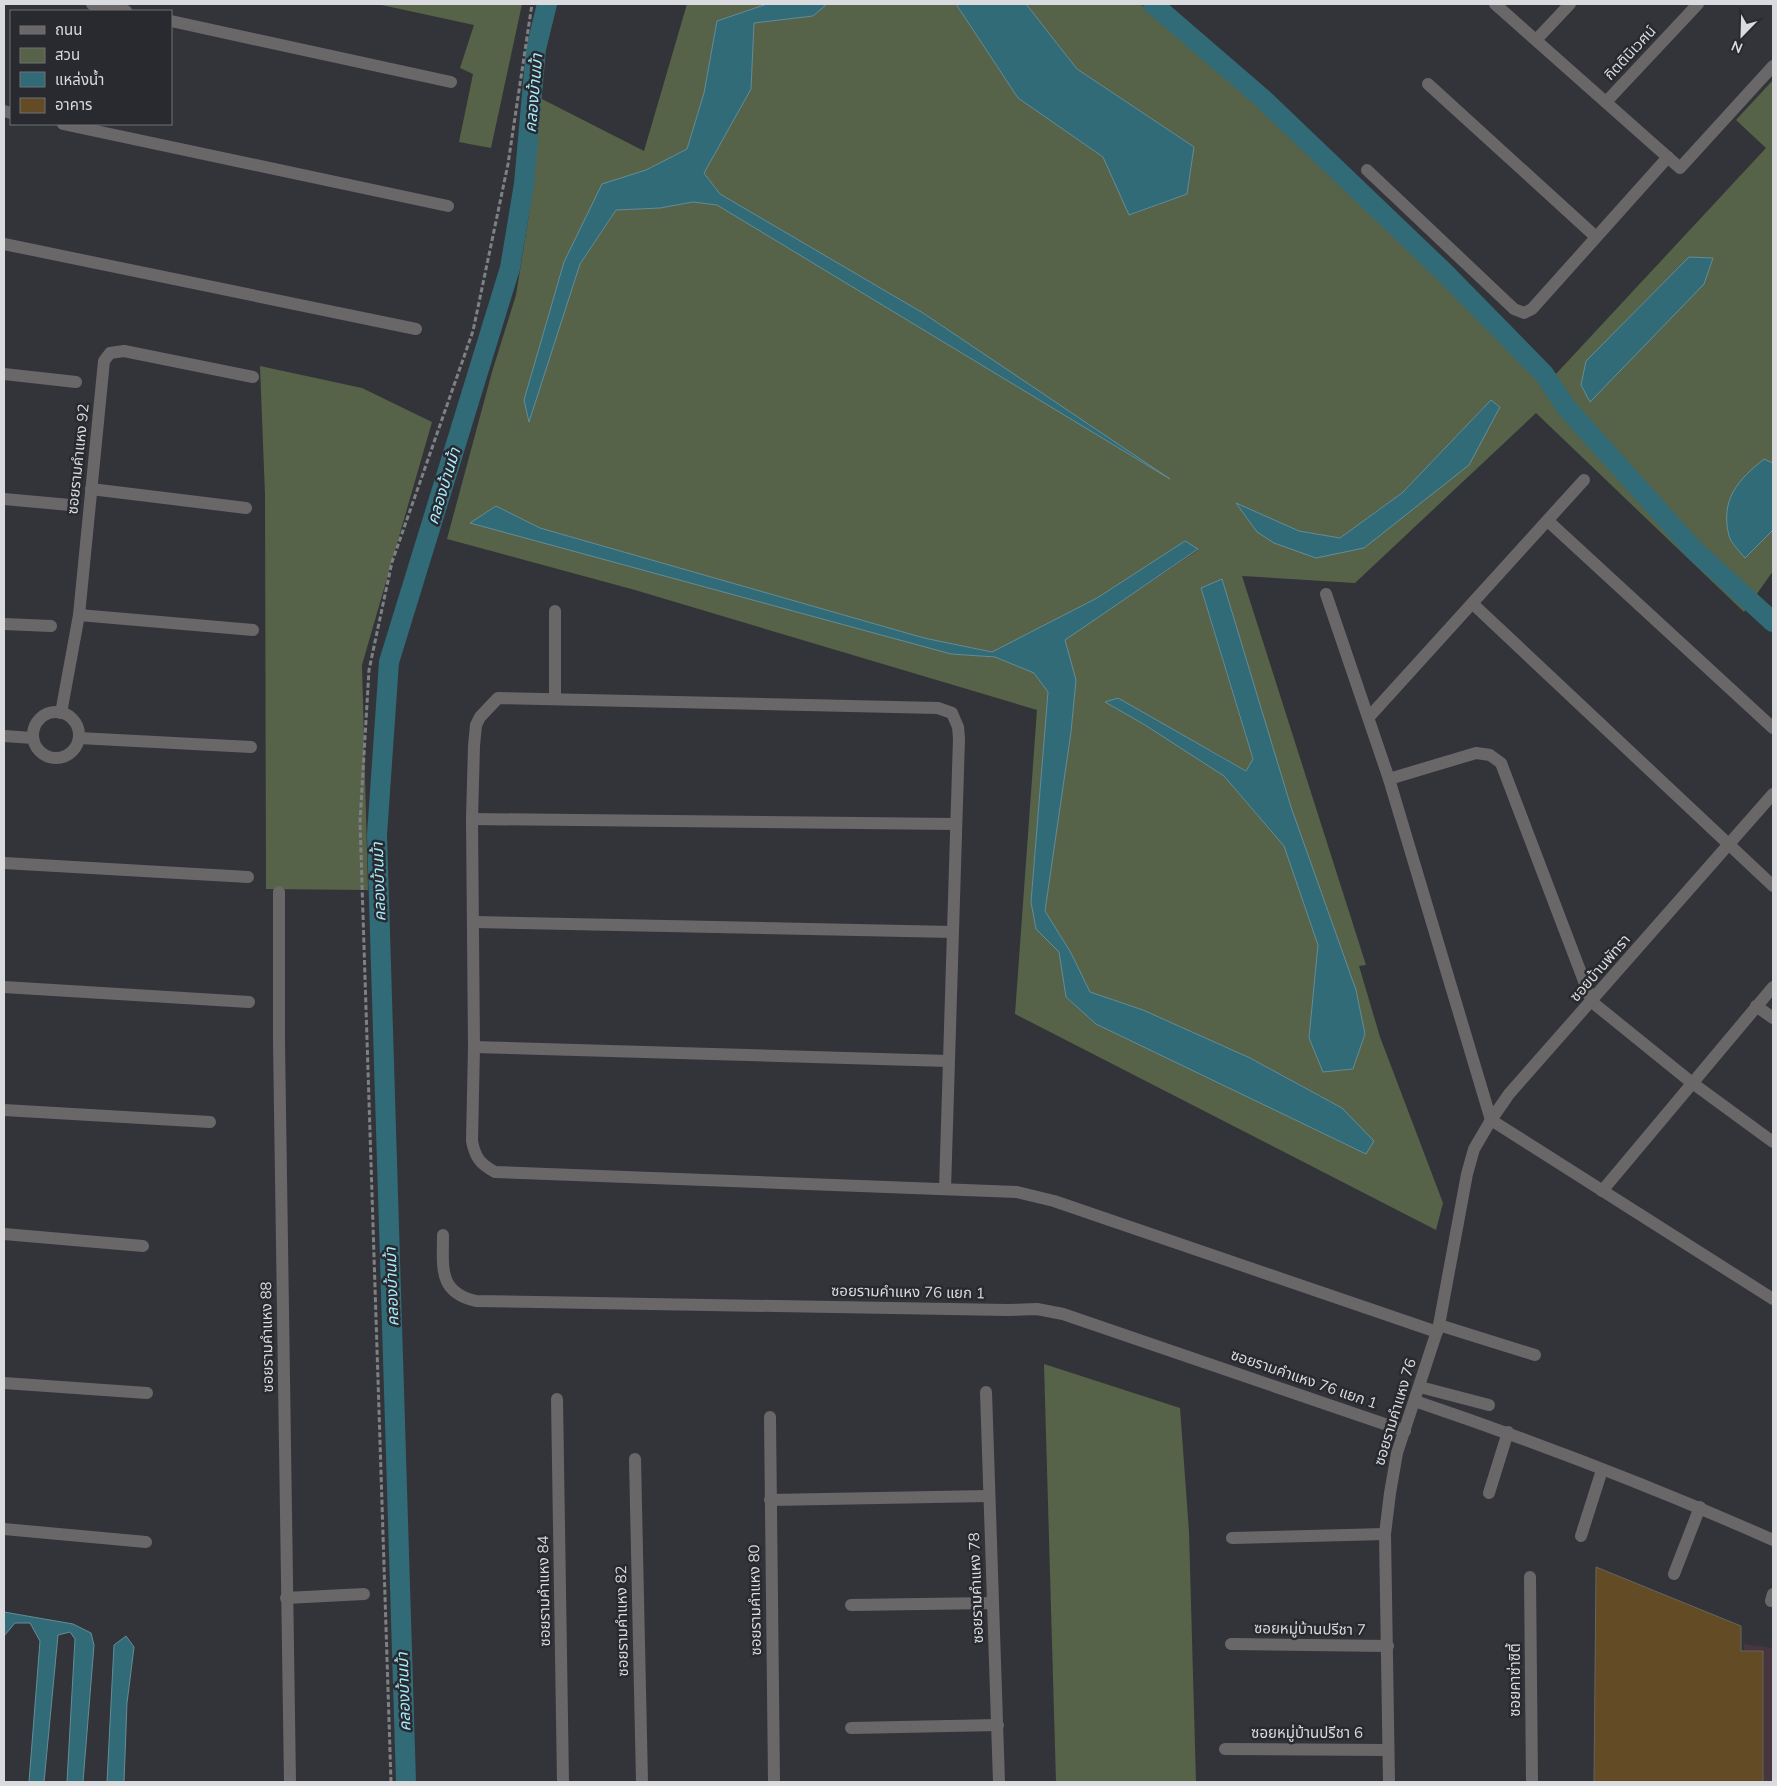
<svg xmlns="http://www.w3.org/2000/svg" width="1777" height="1786" font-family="Mulish,'Noto Sans Thai',sans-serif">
  <rect width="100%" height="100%" fill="#333439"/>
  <polygon fill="#48363f" points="1744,1644 1773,1648 1773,1782 1744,1782"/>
  <g fill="#576348" fill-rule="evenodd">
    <polygon points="377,4 522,4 491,148 459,142 473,74 460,68 474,25"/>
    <path d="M687 4H767L717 21 704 93 687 149 646 170 602 185 564 262 524 400 529 421 580 264 616 210 660 208 693 202 717 205 1157 471 923 313 720 194 704 173 751 89 754 23 813 16 827 4H956L1018 98 1103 157 1130 215 1187 194 1194 147 1077 69 1026 4H1140L1161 19 1259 101 1542 382 1555 375 1766 148 1736 120 1773 80V463L1764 459 1745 558 1773 530V571L1744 612 1536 413 1355 583 1242 576 1366 965 1359 966 1380 1037 1443 1203 1436 1230 1015 1014 1037 710 635 590 447 539 492 372 516 295 530 208 540 98 644 151ZM1491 400 1500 407 1364 548 1257 532 1237 504 1299 531 1340 538 1402 493ZM496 506 540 528 924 638 993 652 1097 598 1185 541 1198 550 1064 640 1076 680 1071 732 1045 912 1071 953 1090 992 1143 1010 1250 1058 1342 1108 1366 1154 1096 1024 1066 997 1059 952 1036 929 1031 902 1048 692 1034 673 995 657 951 654 471 523ZM1222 579 1291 807 1356 990 1365 1034 1353 1069 1323 1072 1309 1038 1318 945 1284 846 1224 776 1145 725 1105 702 1212 751 1246 771 1253 760 1201 589Z"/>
    <polygon points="260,366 362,388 432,422 362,665 368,890 266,889 265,495"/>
    <polygon points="1044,1364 1180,1408 1189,1532 1196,1782 1056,1782"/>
  </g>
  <g fill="#326b78" stroke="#648d97">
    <polygon points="767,4 827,4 813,16 754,23 751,89 704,173 720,194 923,313 1170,479 717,205 693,202 660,208 616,210 580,264 529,422 524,400 564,262 602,184 646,170 687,149 704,93 717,21"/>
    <polygon points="956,4 1026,4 1077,69 1194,147 1187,194 1129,215 1103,157 1018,98"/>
    <polygon points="1689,257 1713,258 1704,284 1590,402 1581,385 1586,361"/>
    <polygon points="1491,400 1500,407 1469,465 1364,548 1316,558 1274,543 1257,532 1236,503 1299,531 1340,538 1402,493"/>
    <path d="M1764 459 1773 463V530L1745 558C1740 552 1731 543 1729 536 1720 499 1738 480 1764 459Z"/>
    <polygon points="496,506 540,528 924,638 992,652 1097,598 1185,541 1198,549 1065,640 1076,680 1071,732 1045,911 1071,953 1090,992 1143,1010 1250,1058 1342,1108 1374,1141 1366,1154 1096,1024 1066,997 1059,952 1036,929 1031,902 1048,692 1034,673 995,657 951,654 470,523"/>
    <polygon points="1222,579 1291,807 1356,990 1365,1034 1353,1069 1323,1072 1309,1038 1318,945 1284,846 1224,776 1145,725 1105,702 1118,698 1246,771 1253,759 1201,588"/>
    <polygon points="4,1612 73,1624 91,1633 94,1645 83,1782 67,1782 75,1639 70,1632 58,1635 44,1782 29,1782 40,1641 30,1623 15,1623 4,1636"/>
    <polygon points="126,1636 134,1647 127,1703 124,1782 107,1782 114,1645"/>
  </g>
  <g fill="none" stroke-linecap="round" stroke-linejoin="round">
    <g stroke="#326b78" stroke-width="20">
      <polyline points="1153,4 1262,98 1444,272 1544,374 1566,407 1693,549 1773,622"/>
      <polyline points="406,1782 377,835 389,662 510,268 524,184 536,49 547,4"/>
    </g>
  </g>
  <polygon fill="#634b25" stroke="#67645f" points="1596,1567 1741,1626 1741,1651 1763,1651 1763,1782 1594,1782"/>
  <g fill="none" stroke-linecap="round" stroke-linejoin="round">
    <polyline stroke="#7f8084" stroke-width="3" stroke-dasharray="5 2.5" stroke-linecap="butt" points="391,1782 360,822 369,670 392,562 473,331 508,164 532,4"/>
    <g stroke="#6a6768" stroke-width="12">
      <polyline points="92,4 126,11"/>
      <polyline points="1495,4 1680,168 1773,66"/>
      <polyline points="171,21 451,82"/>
      <polyline points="1536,40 1570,4"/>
      <polyline points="1428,84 1596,237"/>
      <polyline points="1606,102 1698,4"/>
      <polyline points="4,111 11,113"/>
      <polyline points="63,124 448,206"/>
      <polyline points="1367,170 1514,309 1524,313 1532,309 1668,157"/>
      <polyline points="4,244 416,329"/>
      <polyline points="4,374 76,382"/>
      <polyline points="91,489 246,508"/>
      <polyline points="4,499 70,505"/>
      <polyline points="1548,521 1773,728"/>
      <polyline points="1326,594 1389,779 1491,1120 1773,1299"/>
      <polyline points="1473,604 1773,886"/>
      <polyline points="79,615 253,630"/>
      <polyline points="4,624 51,626"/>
      <polyline points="555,699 555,611"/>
      <circle cx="56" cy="735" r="23"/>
      <polyline points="61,713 79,615 104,361 110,353 124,351 253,377"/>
      <polyline points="1369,717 1584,480"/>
      <polyline points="4,736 33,738"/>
      <polyline points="79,738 251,747"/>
      <polyline points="1389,779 1476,753 1490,755 1501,763 1592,1002 1691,1082 1773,1142"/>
      <polyline points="472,819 956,824"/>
      <polyline points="4,863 248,877"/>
      <polyline points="279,892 279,1042 290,1782"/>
      <polyline points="474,922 953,932"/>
      <polyline points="4,987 249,1002"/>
      <polyline points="1756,1006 1773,1018"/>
      <polyline points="474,1047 948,1061"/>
      <polyline points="4,1110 210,1122"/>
      <path d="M945 1189 959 738 958 727 952 713 938 708 498 698 480 717 476 725 474 746 472 819 474 1047 472 1141C475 1157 480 1164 495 1172L1017 1192 1054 1201 1437 1332"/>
      <polyline points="1602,1191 1773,987"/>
      <polyline points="4,1234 143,1246"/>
      <path d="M443 1235C443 1268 438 1292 476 1301L1007 1310 1037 1309 1063 1314 1405 1431"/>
      <polyline points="1439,1325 1535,1355"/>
      <polyline points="4,1383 147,1393"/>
      <polyline points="1420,1387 1489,1405"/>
      <polyline points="986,1392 999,1782"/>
      <polyline points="557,1399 563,1782"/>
      <path d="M1415 1401C1536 1442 1656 1488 1773 1540"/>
      <polyline points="770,1417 774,1782"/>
      <polyline points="635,1459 642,1782"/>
      <polyline points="1489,1493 1508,1432"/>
      <polyline points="770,1500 988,1496"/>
      <polyline points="4,1529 146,1542"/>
      <polyline points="1581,1536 1602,1470"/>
      <polyline points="1232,1538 1385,1534"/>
      <polyline points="1674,1574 1700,1507"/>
      <polyline points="1530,1577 1532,1782"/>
      <polyline points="286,1598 364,1594"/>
      <polyline points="1771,1601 1773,1594"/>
      <polyline points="851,1605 992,1603"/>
      <polyline points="1231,1644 1388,1646"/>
      <polyline points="851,1728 998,1725"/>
      <polyline points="1225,1749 1388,1750"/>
      <polyline points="1389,1782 1385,1534 1390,1493 1397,1453 1439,1325 1467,1174 1474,1149 1491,1120 1509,1094 1773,794"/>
    </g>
  </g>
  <g text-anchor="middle" stroke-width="5" stroke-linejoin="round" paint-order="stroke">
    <g font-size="15" fill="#dadbde" stroke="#292a2f">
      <text transform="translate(1630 53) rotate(-47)" y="5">กิตตินิเวศน์</text>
      <text transform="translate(78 459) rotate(-84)" y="5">ซอยรามคําแหง 92</text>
      <text transform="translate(1600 968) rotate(-49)" y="5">ซอยบ้านพัทรา</text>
      <text transform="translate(908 1292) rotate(1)" y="5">ซอยรามคำแหง 76 แยก 1</text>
      <text transform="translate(267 1337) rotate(-91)" y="5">ซอยรามคำแหง 88</text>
      <text transform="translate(1304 1379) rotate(19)" y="5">ซอยรามคำแหง 76 แยก 1</text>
      <text transform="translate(1395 1412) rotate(-73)" y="5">ซอยรามคำแหง 76</text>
      <text transform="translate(976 1588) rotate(-92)" y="5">ซอยรามคำแหง 78</text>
      <text transform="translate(544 1591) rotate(-91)" y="5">ซอยรามคำแหง 84</text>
      <text transform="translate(755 1600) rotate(-91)" y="5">ซอยรามคำแหง 80</text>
      <text transform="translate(622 1621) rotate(-91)" y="5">ซอยรามคำแหง 82</text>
      <text transform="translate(1310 1629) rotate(1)" y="5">ซอยหมู่บ้านปรีชา 7</text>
      <text transform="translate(1515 1680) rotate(-90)" y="5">ซอยคาซ่าซิตี้</text>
      <text x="1307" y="1738">ซอยหมู่บ้านปรีชา 6</text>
    </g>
    <g font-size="16" font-style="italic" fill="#a6edfe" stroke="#292a2f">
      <text transform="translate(533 93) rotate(-85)" y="6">คลองบ้านม้า</text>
      <text transform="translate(443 486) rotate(-73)" y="6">คลองบ้านม้า</text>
      <text transform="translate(378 882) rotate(-92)" y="6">คลองบ้านม้า</text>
      <text transform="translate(391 1287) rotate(-92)" y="6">คลองบ้านม้า</text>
      <text transform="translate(403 1692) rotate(-92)" y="6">คลองบ้านม้า</text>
    </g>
  </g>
  <rect width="1777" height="1786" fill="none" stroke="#dadbde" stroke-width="10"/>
  <rect x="10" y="10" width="162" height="115" fill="#292a2f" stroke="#707175"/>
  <rect x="20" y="26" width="25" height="8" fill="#6a6768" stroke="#707175"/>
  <text x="55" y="35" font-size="15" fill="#dadbde">ถนน</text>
  <rect x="20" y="48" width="25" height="15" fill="#576348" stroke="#707175"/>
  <text x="55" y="60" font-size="15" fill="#dadbde">สวน</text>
  <rect x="20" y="72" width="25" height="15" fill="#326b78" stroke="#707175"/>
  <text x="55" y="85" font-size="15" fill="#dadbde">แหล่งน้ำ</text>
  <rect x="20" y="98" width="25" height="15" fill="#634b25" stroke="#707175"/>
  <text x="55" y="110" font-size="15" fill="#dadbde">อาคาร</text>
  <g transform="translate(1742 35) rotate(203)" stroke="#292a2f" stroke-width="4" paint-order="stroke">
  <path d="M0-4L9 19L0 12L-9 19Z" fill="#dadbde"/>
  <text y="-8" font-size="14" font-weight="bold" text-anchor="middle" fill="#dadbde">N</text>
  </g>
</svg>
